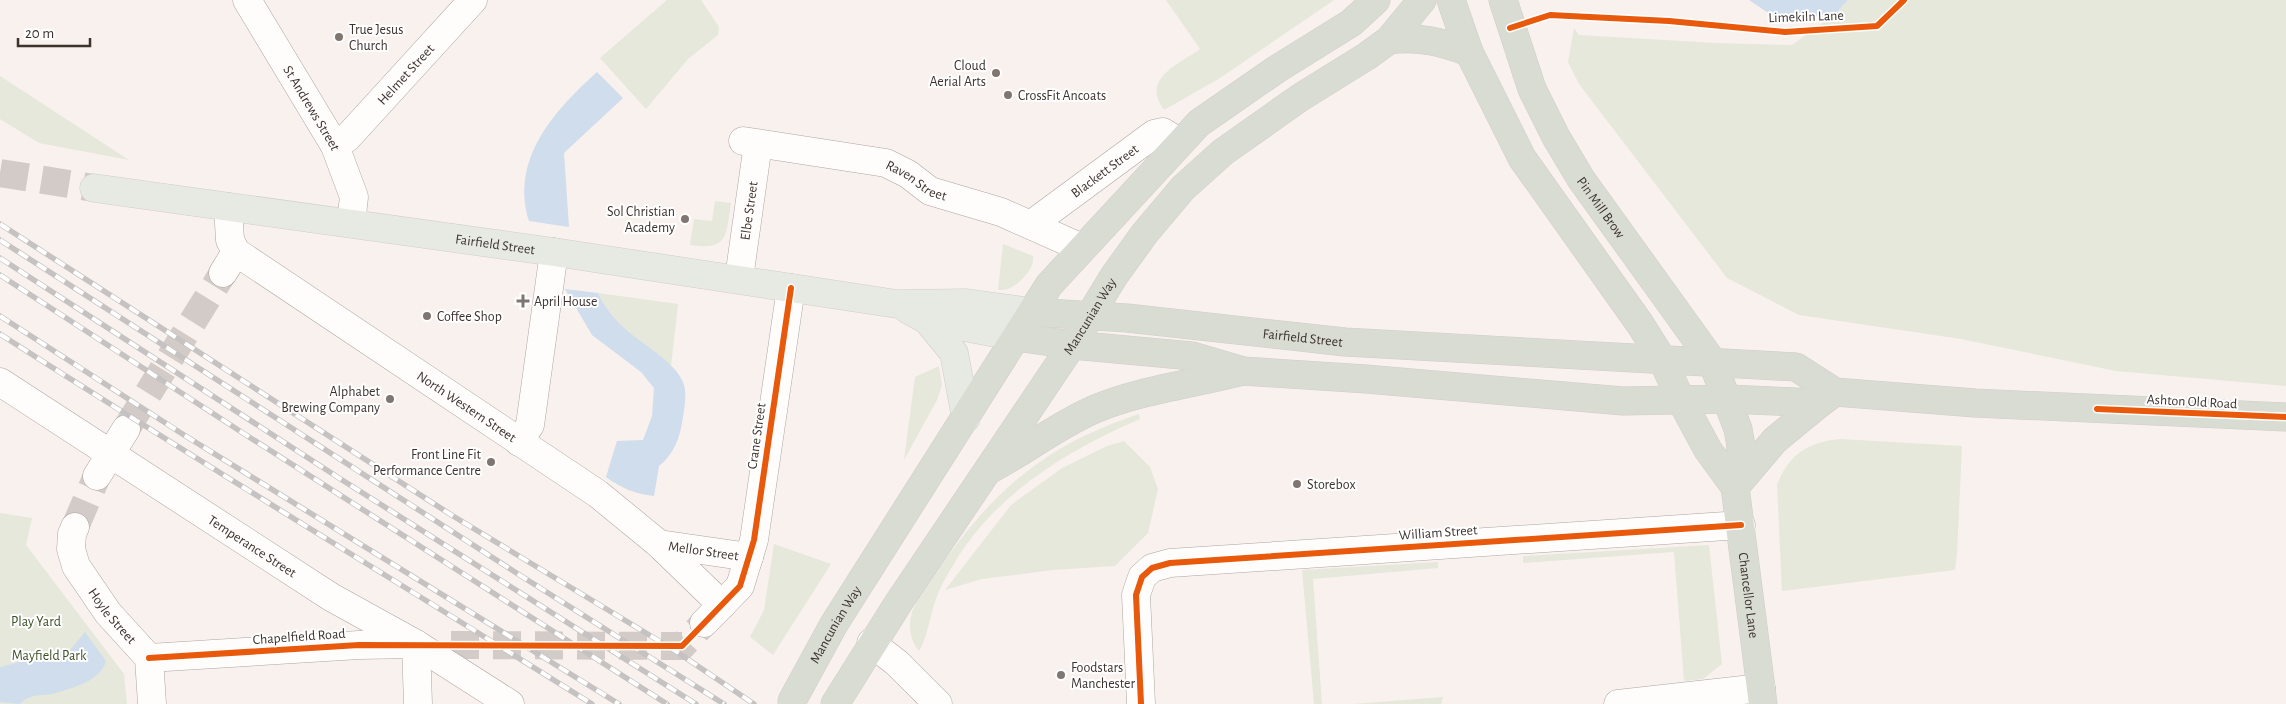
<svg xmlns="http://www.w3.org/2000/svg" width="2286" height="704" font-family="'Alegreya Sans',sans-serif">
  <rect width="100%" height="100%" fill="#f9f1ed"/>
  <g fill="#e6e8db">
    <polygon points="667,0 701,0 719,27 718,35 688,59 646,109 600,58"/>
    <path d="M1166 0H1334L1220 78 1164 110C1140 78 1180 64 1200 49Z"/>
    <polygon points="1848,0 2286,0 2286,386 2116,371 1961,339 1799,315 1727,278 1579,84 1568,62 1574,28 1579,35 1716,43 1792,45 1836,13"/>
    <polygon points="0,76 129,160 39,143 0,119"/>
    <path d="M715 201 731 203C726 235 729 251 690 245L694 219 712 221Z"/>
    <path d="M1003 244 1033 256C1035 268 1021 283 1010 288 1007 290 1001 290 998 290Z"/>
    <path d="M598 293 678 304 671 366C645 345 613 324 598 293Z"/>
    <polygon points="939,366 942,385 937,400 904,460 915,377"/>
    <path d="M1139 414 1140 419C1066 451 993 495 952 567 945 578 938 592 934 605 929 620 927 638 919 651 910 641 908 625 912 612 916 600 927 587 934 576 964 532 996 492 1040 462 1070 440 1104 426 1139 414Z"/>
    <path d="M1840 439 1962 446 1957 553 1955 570 1782 591 1777 485C1788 455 1808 442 1840 439Z"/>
    <polygon points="1124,441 1150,467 1158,489 1148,533 1115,566 1053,570 982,579 945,590 1011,505 1062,468 1107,446"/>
    <polygon points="0,513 32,518 26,545 124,674 127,704 0,704"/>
    <polygon points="774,544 831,564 773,655 750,637 764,610"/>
    <polygon points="1709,545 1722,664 1703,679 1684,681 1674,552 1523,563 1523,556"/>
    <polygon points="1438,562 1438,568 1313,579 1322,704 1314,704 1302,570"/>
    <polygon points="1443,697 1441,704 1353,704"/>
  </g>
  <g fill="#cfdded">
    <polygon points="1749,0 1848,0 1836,13 1792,20 1774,17"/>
    <path d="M597 72 623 98 564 153 569 227 529 221C510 159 554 111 597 72Z"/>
    <path d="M565 289 598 293C604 307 617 322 629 332 645 346 678 364 684 385 687 395 684 412 682 423 679 440 673 455 659 466L654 496C635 494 621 488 606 477L617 441 643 440 652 416 654 388 641 372 592 335Z"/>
    <path d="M85 632 106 661C101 681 74 687 56 693 41 697 32 692 20 704L0 702V667L71 649Z"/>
  </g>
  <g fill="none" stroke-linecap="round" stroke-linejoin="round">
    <g stroke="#d3cbc7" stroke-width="28" stroke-dasharray="28 14" stroke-linecap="butt">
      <polyline points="126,429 223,273"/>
      <polyline points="75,527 97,476"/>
      <polyline points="451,645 682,646 704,623"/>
    </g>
    <polyline stroke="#d3cbc7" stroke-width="28" stroke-dasharray="28 14" stroke-linecap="butt" points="0,173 94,188"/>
    <defs>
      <g id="minor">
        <path id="s1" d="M247 0 335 146 354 197 351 223"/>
        <path id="s2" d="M743 141 886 163 908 174 930 191 1001 212 1082 248"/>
        <path id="s3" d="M335 146 347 138 473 0"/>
        <path id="s4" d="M228 207 230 240 236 252 598 494 659 544 722 605"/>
        <path id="s5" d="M1032 224 1154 134 1163 132 1179 142"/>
        <polyline points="223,273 236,252"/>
        <path id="s6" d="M739 278 758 144"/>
        <path id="s7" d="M0 382 331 597 416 644 510 704"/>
        <polyline points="519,442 530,425 554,252"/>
        <polyline points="97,476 126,429"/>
        <path id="s8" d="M75 527 72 534 71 549 76 566 108 613 149 658 152 704"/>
        <path id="s9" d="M659 544 749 557"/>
        <polyline points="704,623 740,586 754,540 791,288"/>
        <polyline points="871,643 897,663 938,704"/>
        <polyline points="416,644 418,704"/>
        <polyline points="149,658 359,645 415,644"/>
        <polyline points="1141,704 1136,595 1142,577 1152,568 1170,563 1741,525"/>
        <polyline points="1618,704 1761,688"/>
      </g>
      <g id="major">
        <path id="s10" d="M94 188 554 252 897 304 966 303 1032 312"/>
        <polyline points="907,309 927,320 1017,337"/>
        <polyline points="927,320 954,353 966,418"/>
      </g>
      <g id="highway">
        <polyline points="1451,0 1469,52 1522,158 1640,324 1662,359 1681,400 1708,450 1735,487"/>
        <path id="s11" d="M1503 0 1532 89 1556 137 1581 179 1712 361 1738 429 1741 446 1735 487 1763 704"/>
        <path d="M1389 40C1419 36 1441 42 1469 52"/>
        <path id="s12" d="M1032 312 1127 318 1345 342 1796 367 1835 392 1975 403 2286 417"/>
        <polyline points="1017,337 1072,345 1192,356 1243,371 1366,379 1623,401 1727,399 1820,403 1835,392"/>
        <path d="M989 470C1025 451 1058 425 1095 409 1143 389 1194 384 1243 371"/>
        <polyline points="1735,487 1775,440 1820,403"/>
        <path id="s13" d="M792 701 834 624 1049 285 1199 123 1277 69 1351 23 1376 0"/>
        <path id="s14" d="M835 704 899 602 1072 345 1114 276 1145 233 1183 188 1223 152 1301 97 1367 56 1389 40 1422 0"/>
      </g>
    </defs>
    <use href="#minor" stroke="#ada5a1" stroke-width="29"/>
    <use href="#major" stroke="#d2cdcb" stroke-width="29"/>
    <use href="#highway" stroke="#d2cdcb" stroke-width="29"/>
    <use href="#minor" stroke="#fefdfc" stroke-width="28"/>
    <use href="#major" stroke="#e7e9e3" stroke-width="28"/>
    <use href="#highway" stroke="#d8dcd2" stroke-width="28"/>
    <defs>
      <g id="rail">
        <polyline points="0,224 453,516 674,650 754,704"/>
        <polyline points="0,240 518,574 724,704"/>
        <polyline points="0,258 339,478 696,704"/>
        <polyline points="0,275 246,435 667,704"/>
        <polyline points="0,316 184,435 619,704"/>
        <path d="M0 334C196 460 395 580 592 704"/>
      </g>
    </defs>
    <use href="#rail" stroke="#c5c2c1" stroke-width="5.5"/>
    <use href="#rail" stroke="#fff" stroke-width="4" stroke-dasharray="11" stroke-linecap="butt"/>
    <defs>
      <g id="cycleway">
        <polyline points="1510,28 1550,15 1669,21 1785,32 1877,26 1904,0"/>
        <polyline points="2097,409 2286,417"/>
        <polyline points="149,658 359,645 682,646 740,586 754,540 791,288"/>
        <polyline points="1141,704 1136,595 1142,577 1152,568 1170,563 1741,525"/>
      </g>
    </defs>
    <use href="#cycleway" stroke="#fff" stroke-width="9"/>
    <use href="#cycleway" stroke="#e8590c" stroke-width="6"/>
  </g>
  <g fill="#7f7671" stroke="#fff" stroke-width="2">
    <circle cx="339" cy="37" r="5"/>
    <circle cx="996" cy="73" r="5"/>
    <circle cx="1008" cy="95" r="5"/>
    <circle cx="685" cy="219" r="5"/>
    <path d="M520.5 293.5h5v5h5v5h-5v5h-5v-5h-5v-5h5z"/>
    <circle cx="427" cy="316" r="5"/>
    <circle cx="390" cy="399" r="5"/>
    <circle cx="491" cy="462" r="5"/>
    <circle cx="1297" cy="484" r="5"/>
    <circle cx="1061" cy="675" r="5"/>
  </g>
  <g text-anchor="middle" stroke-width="4" stroke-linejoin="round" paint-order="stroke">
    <g font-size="14" fill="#3d332e" stroke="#fff">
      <text transform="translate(1806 16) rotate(-2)" y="5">Limekiln Lane</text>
      <text dy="5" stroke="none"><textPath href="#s3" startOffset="101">Helmet Street</textPath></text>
      <text dy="5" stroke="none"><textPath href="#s1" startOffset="126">St Andrews Street</textPath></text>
      <text dy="5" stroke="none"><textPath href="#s5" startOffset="90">Blackett Street</textPath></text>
      <text dy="5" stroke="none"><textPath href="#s2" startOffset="180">Raven Street</textPath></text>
      <text dy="5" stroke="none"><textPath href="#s11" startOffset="231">Pin Mill Brow</textPath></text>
      <text dy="5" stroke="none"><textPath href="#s6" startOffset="68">Elbe Street</textPath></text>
      <text dy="5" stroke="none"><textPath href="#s10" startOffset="405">Fairfield Street</textPath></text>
      <text dy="5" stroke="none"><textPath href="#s14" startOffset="464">Mancunian Way</textPath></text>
      <text dy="5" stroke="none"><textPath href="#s12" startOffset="272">Fairfield Street</textPath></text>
      <text transform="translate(2192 401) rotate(3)" y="5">Ashton Old Road</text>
      <text dy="5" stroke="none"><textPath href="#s4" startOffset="324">North Western Street</textPath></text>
      <text transform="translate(756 436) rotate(-82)" y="5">Crane Street</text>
      <text transform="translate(1438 532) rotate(-4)" y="5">William Street</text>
      <text dy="5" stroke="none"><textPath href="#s7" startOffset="301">Temperance Street</textPath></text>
      <text dy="5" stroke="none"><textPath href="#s9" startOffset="45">Mellor Street</textPath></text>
      <text dy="5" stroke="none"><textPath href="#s11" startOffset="661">Chancellor Lane</textPath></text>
      <text dy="5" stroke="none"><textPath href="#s8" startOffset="102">Hoyle Street</textPath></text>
      <text dy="5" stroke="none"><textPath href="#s13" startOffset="88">Mancunian Way</textPath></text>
      <text transform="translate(299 636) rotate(-4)" y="5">Chapelfield Road</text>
    </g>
    <g font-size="14" fill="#3d332e" stroke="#fff" text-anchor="start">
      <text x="349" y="34">True Jesus<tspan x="349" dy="16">Church</tspan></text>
      <text x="986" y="70" text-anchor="end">Cloud<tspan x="986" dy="16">Aerial Arts</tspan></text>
      <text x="1018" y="100">CrossFit Ancoats</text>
      <text x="675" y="216" text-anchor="end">Sol Christian<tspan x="675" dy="16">Academy</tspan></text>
      <text x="534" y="306">April House</text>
      <text x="437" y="321">Coffee Shop</text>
      <text x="380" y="396" text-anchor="end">Alphabet<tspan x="380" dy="16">Brewing Company</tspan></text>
      <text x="481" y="459" text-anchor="end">Front Line Fit<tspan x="481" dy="16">Performance Centre</tspan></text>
      <text x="1307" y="489">Storebox</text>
      <text x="1071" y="672">Foodstars<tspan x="1071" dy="16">Manchester</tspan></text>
    </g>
    <g font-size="14" fill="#3b5024" stroke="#fff">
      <text x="36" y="626">Play Yard</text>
      <text x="49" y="660">Mayfield Park</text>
    </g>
  </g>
  <path d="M18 38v8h72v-8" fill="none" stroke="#3d332e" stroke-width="2.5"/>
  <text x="25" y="38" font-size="15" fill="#3d332e" stroke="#ffffff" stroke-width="4" paint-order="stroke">20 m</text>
</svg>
